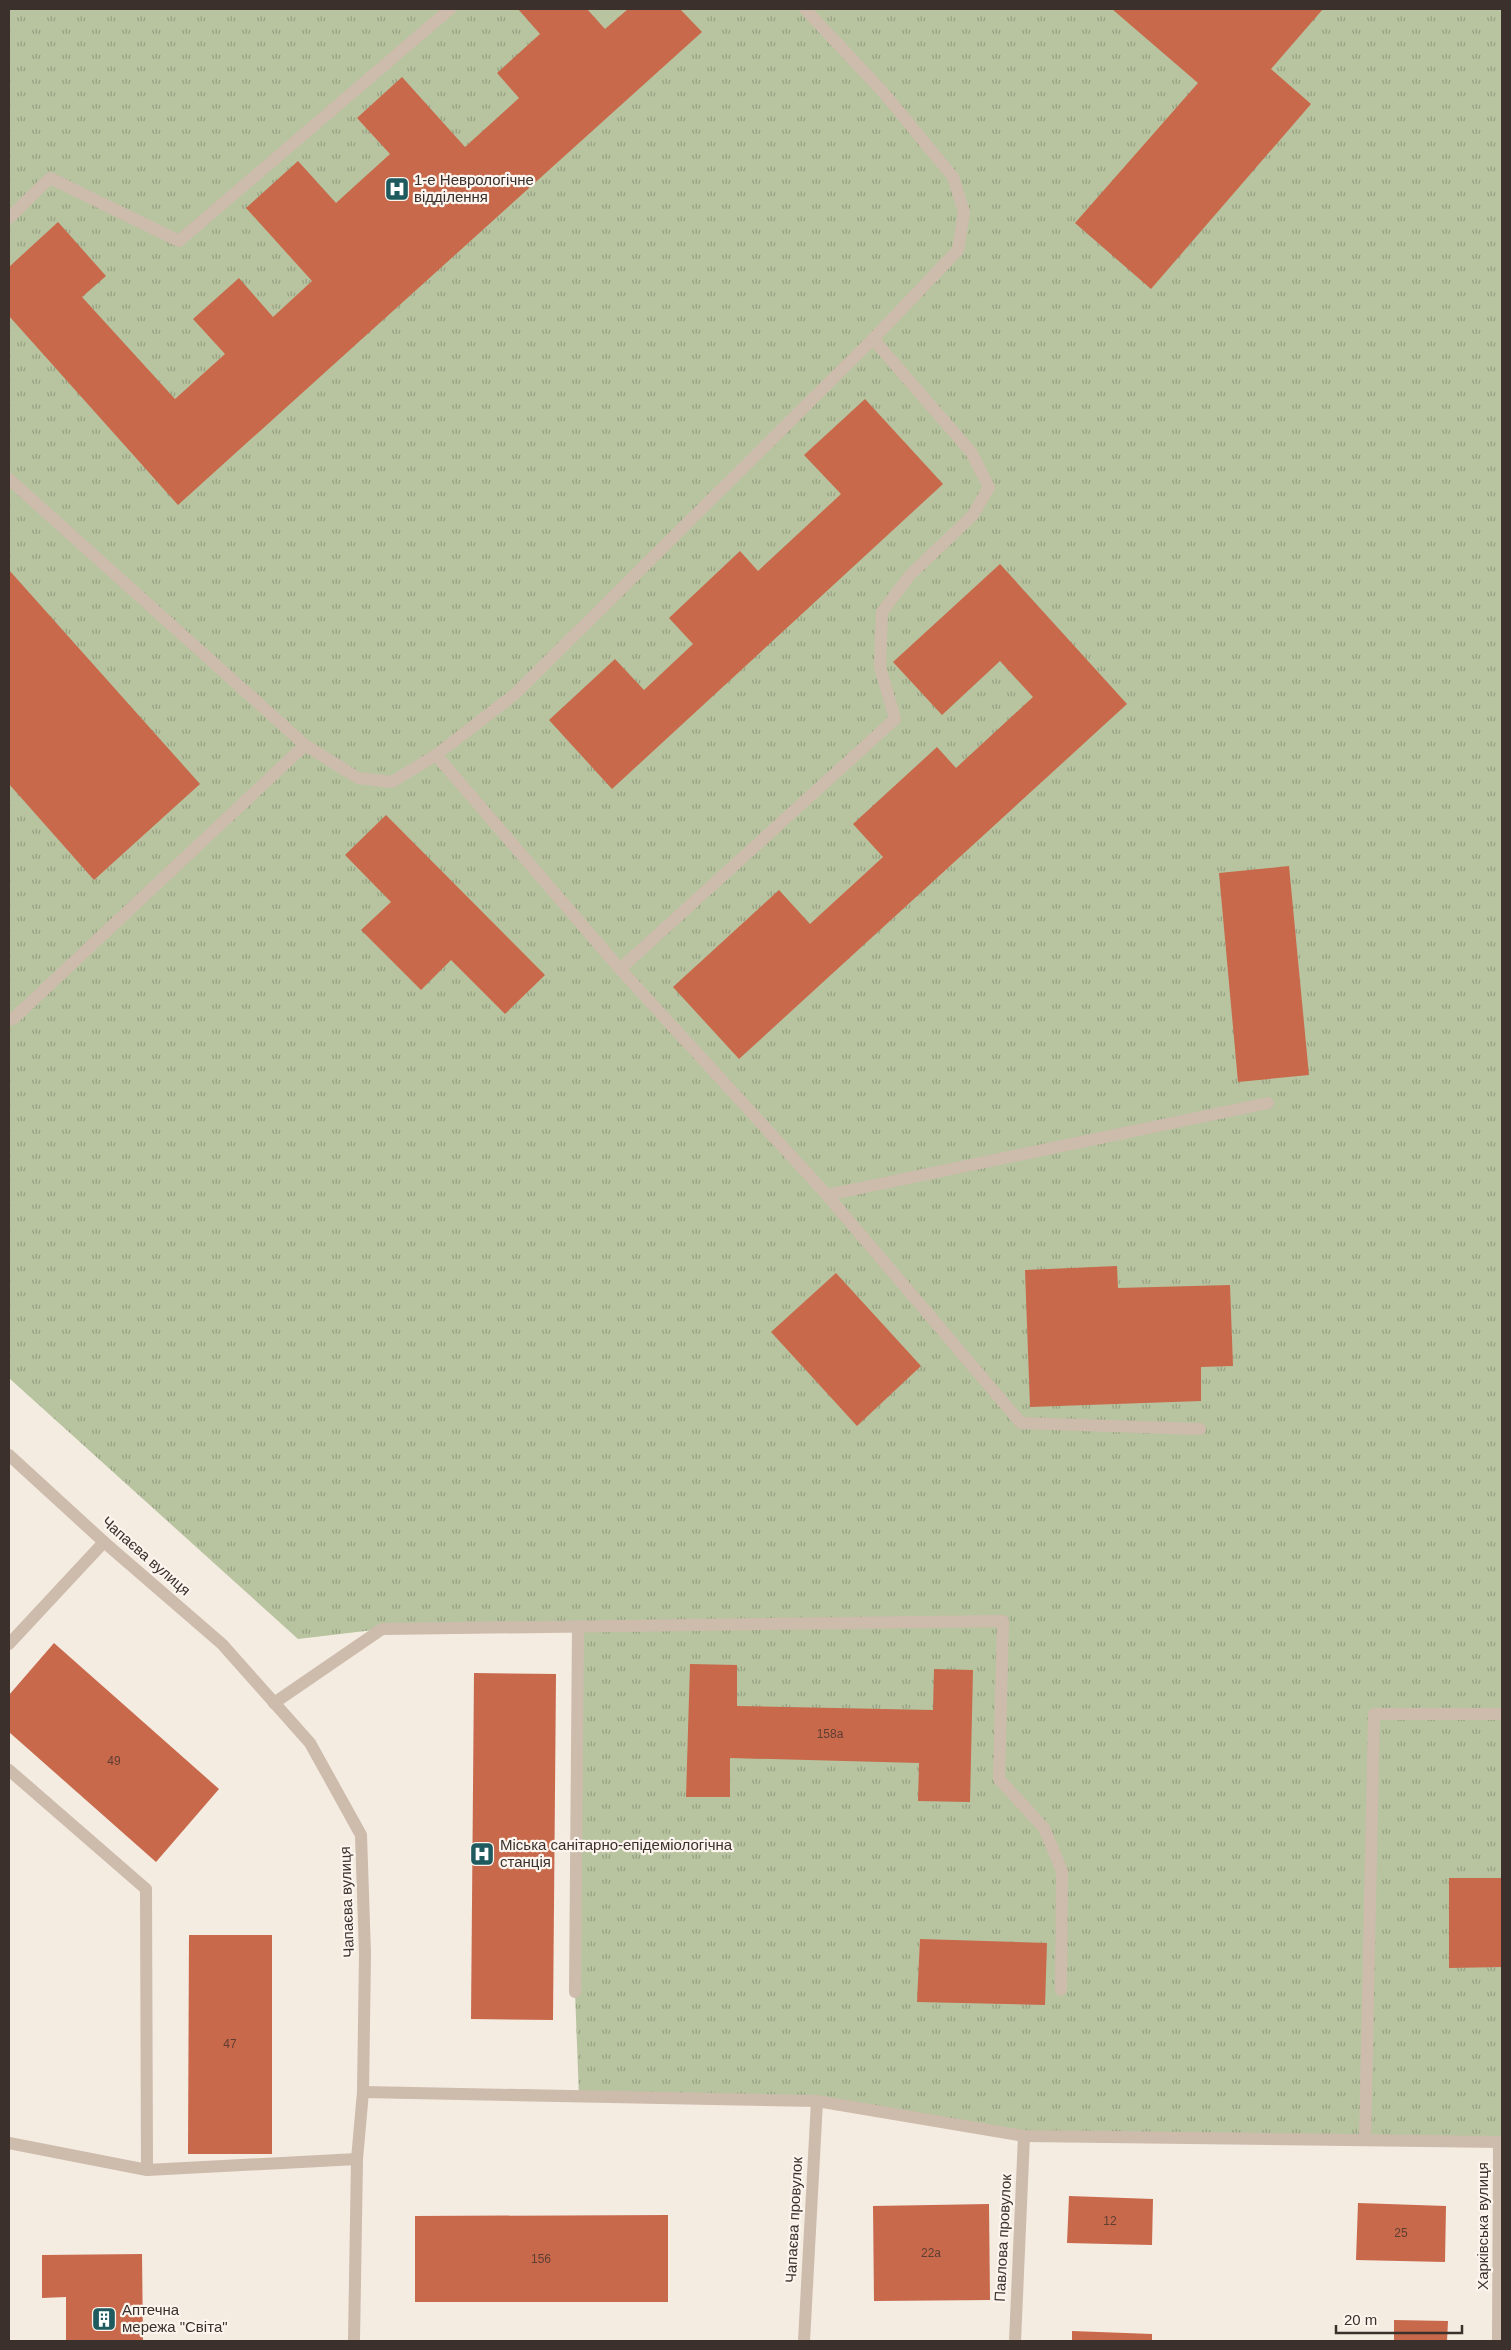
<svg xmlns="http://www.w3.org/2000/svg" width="1511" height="2350" font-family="Arial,sans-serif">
  <defs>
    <pattern id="park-tufts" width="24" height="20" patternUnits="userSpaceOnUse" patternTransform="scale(1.25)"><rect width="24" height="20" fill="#b8c4a0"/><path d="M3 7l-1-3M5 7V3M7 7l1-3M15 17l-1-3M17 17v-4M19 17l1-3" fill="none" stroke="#97a083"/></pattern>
  </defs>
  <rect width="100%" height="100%" fill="#f4ebe1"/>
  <polygon fill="url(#park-tufts)" points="9,9 1502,9 1502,2142 1024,2136 817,2101 579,2097 575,1992 578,1626 382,1629 298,1639 9,1378"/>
  <g fill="#c8694b">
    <polygon points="518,9 587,9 605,29 628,9 680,9 702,32 178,505 9,316 9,267 58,222 106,276 82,297 175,399 225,354 193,319 239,278 273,317 312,281 246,208 298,161 336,203 390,154 357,118 402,77 465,147 519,98 497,73 540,34"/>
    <polygon points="1112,9 1323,9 1271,69 1311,104 1151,289 1075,223 1198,83"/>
    <polygon points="865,399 943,484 612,789 549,720 615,659 644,690 693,644 669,618 740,551 758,571 841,494 804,455"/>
    <polygon points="1000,564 1127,704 739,1059 673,987 779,890 810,924 883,857 853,824 937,747 956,768 1033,697 1000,661 942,715 893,662"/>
    <polygon points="9,570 200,784 94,880 9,784"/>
    <polygon points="386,815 545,975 505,1014 451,960 421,990 361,930 391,902 345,855"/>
    <polygon points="1289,866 1309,1075 1238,1082 1219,873"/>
    <polygon points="1117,1266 1118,1288 1230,1285 1233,1366 1201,1367 1201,1401 1030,1407 1025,1270"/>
    <polygon points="836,1273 921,1366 857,1426 771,1332"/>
    <polygon points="54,1643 219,1789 156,1862 9,1732 9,1695"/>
    <polygon points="690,1664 737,1665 737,1706 933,1710 934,1669 973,1670 970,1802 918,1801 919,1763 730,1758 730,1797 686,1797"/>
    <polygon points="474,1673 556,1674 553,2020 471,2019"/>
    <polygon points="1449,1878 1502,1878 1502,1967 1449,1968"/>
    <polygon points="189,1935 272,1935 272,2154 188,2154"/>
    <polygon points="920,1939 1047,1943 1045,2005 917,2002"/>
    <polygon points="1069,2196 1153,2199 1152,2245 1067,2243"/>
    <polygon points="1358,2203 1446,2206 1445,2262 1356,2260"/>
    <polygon points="989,2204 990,2300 874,2301 873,2206"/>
    <polygon points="668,2215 668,2302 415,2302 415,2216"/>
    <polygon points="142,2254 143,2341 66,2341 66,2297 42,2298 42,2255"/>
    <polygon points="1394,2320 1448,2321 1447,2341 1394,2341"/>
    <polygon points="1072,2331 1152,2334 1152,2341 1072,2341"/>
  </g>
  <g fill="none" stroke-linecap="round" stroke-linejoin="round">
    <g stroke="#cdbbac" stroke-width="12">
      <polyline points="9,218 50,178 179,241 450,9"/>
      <polyline points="9,479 305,745 13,1019 9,1020"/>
      <polyline points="305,745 358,778 392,782 436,755 515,694 873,339 958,250 964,212 953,177 883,92 805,9"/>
      <polyline points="436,755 620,969 895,719 880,667 882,612 910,575 973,515 989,487 971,452 873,339"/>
      <polyline points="620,969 827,1195 1268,1103"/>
      <polyline points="827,1195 1021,1423 1200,1429"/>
      <polyline points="9,1455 104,1542 222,1644 310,1743 361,1835 365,1954 363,2092 357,2159 354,2341"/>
      <polyline points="9,1644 104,1542"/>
      <polyline points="274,1703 382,1629 1003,1621 999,1779 1044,1828 1062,1871 1061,1990"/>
      <polyline points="9,1770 146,1889 147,2170"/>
      <polyline points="575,1992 578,1626"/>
      <polyline points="363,2092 817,2101 1024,2136 1502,2142"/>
      <polyline points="1365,2139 1374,1714 1502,1714"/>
      <polyline points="9,2143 147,2170 357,2159"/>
      <polyline points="804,2341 817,2101"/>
      <polyline points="1015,2341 1024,2136"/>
      <polyline points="1498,2341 1499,2142"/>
    </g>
  </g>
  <defs>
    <symbol id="hospital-square" viewBox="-11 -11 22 22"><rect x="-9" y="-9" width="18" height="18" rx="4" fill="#1f5a5e" stroke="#fbf5ee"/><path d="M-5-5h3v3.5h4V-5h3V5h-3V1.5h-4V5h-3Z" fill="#fff"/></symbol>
    <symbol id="building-square" viewBox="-11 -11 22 22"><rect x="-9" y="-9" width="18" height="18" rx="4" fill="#1f5a5e" stroke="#fbf5ee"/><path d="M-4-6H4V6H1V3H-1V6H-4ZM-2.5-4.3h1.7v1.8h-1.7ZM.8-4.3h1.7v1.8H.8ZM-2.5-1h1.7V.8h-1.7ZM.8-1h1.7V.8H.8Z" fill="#fff"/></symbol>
  </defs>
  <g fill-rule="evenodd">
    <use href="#hospital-square" x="383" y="175" width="28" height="28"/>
    <use href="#hospital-square" x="468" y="1840" width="28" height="28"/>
    <use href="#building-square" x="90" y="2305" width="28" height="28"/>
  </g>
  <g text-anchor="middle" stroke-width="4.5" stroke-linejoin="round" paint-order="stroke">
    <g font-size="12" fill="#5e3e33">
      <text x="830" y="1738">158а</text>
      <text x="114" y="1765">49</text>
      <text x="230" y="2048">47</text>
      <text x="1110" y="2225">12</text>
      <text x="1401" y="2237">25</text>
      <text x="931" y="2257">22а</text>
      <text x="541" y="2263">156</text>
    </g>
    <g font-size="15" fill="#3b302b" stroke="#fbf5ee" text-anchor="start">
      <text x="414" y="185">1-е Неврологічне<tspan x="414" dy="17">відділення</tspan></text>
      <text x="500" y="1850">Міська санітарно-епідеміологічна<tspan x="500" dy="17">станція</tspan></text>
      <text x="122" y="2315">Аптечна<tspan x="122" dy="17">мережа "Світа"</tspan></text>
    </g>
    <g font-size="15" fill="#3b302b" stroke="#fbf5ee">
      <text transform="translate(146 1556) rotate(41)" y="5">Чапаєва вулиця</text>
      <text transform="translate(347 1902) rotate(-92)" y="5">Чапаєва вулиця</text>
      <text transform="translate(794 2220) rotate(-87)" y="5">Чапаєва провулок</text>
      <text transform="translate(1483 2226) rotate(-90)" y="5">Харківська вулиця</text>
      <text transform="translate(1003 2238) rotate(-87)" y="5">Павлова провулок</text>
    </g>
  </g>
  <rect width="1511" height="2350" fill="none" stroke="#3b302b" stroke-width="20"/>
  <path d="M1336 2325v8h126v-8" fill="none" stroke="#3b302b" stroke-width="2.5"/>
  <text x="1344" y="2325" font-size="15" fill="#3b302b" stroke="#fbf5ee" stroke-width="4" paint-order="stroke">20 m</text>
</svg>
